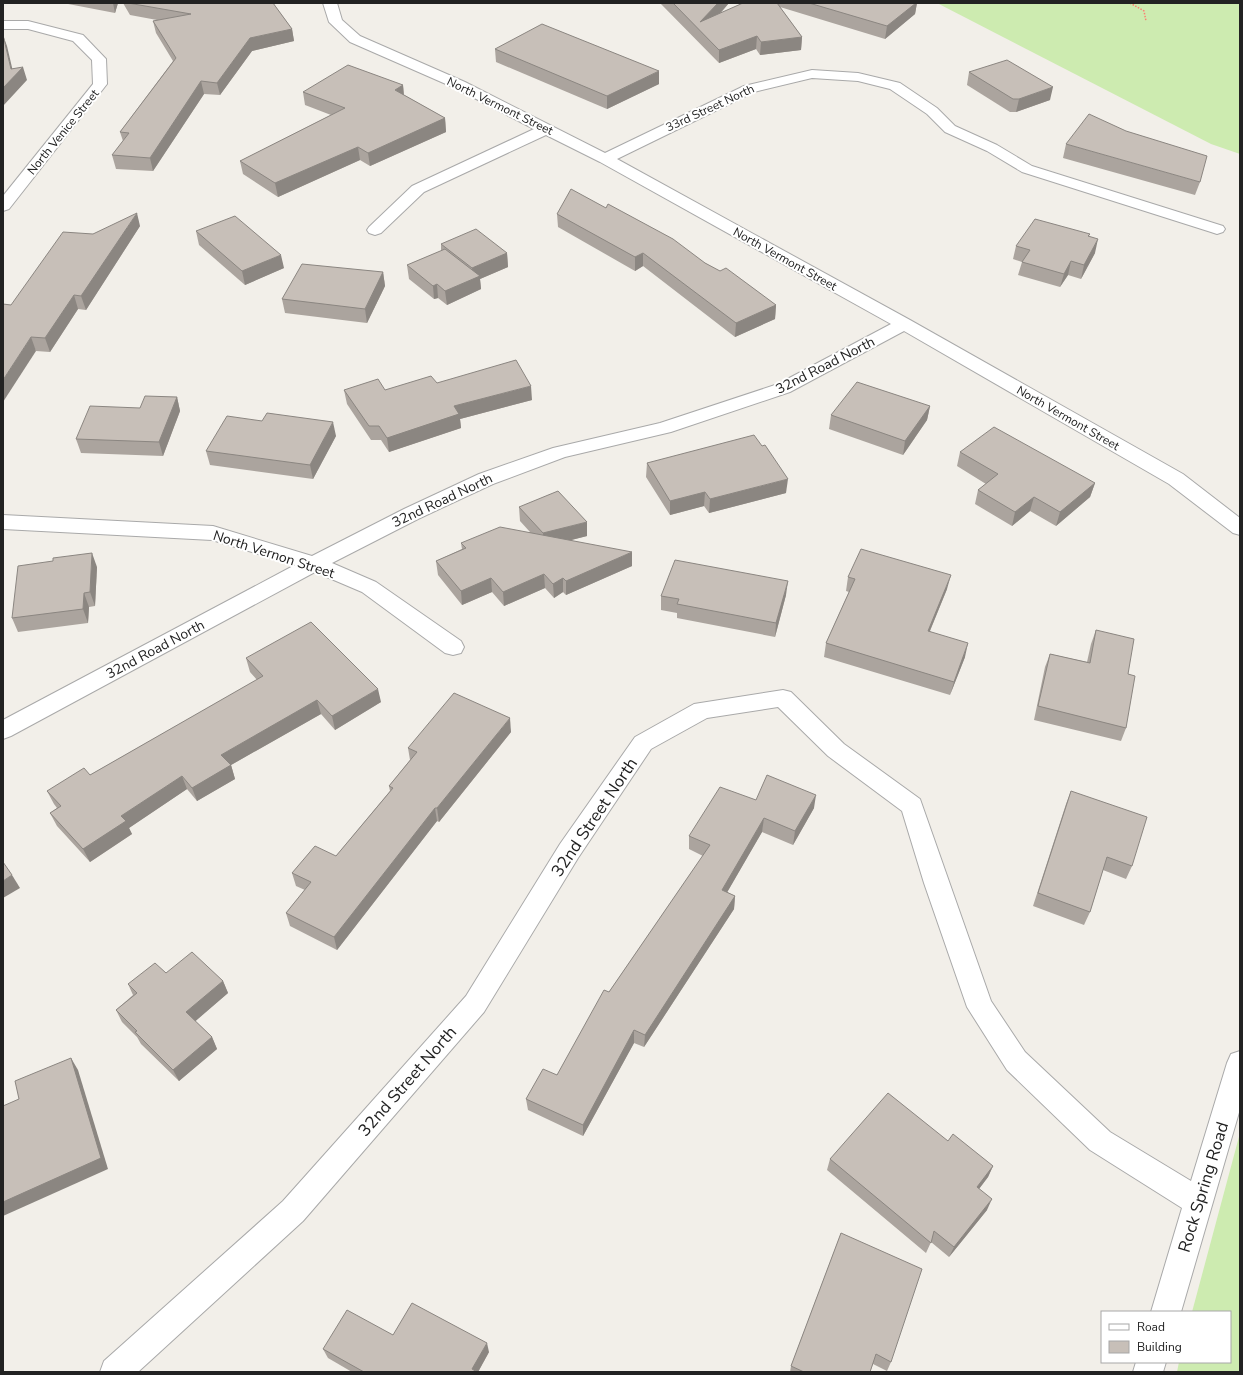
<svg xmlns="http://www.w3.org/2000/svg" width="1243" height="1375" font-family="'Nunito Sans',sans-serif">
  <rect width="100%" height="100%" fill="#f2efe9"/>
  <g fill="#cdebb0">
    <polygon points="937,3 1240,3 1240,154 1211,144"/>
    <polygon points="1240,1133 1240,1372 1177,1372 1179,1362 1230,1362 1230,1312 1192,1312"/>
  </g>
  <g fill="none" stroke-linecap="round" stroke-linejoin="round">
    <defs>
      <g id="minor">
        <polygon points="323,3 337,3 342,20 360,36 465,82 605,153 744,86 812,70 858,73 900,83 937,108 955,126 997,145 1032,166 1223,226 1225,229 1223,232 1217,234 1211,232 1022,172 987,151 945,132 927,114 890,89 858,81 812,78 754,92 617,159 910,320 1183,474 1240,518 1240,535 1233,533 1169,484 904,331 790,392 671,432 565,457 493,484 418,519 332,563 376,582 461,641 464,647 461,653 453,655 445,653 362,592 315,572 11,736 3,739 3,720 295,565 212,540 3,529 3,515 213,526 312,556 404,509 479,474 553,448 660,423 778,384 891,324 600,162 546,135 424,192 381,233 375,235 369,233 367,230 369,227 412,186 534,129 455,88 350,42 329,22"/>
        <polygon points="3,21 28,21 83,35 106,59 107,84 9,209 3,211 3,196 93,84 92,60 73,41 28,29 3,29"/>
        <polygon points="783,690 791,692 844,744 920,799 991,1001 1025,1052 1110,1132 1191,1181 1227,1063 1231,1054 1240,1051 1240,1109 1181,1312 1151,1312 1182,1208 1090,1150 1007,1070 967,1007 924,883 902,811 828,756 778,707 707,718 651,749 578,858 484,1012 303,1221 138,1372 100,1372 104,1361 283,1201 466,996 560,844 635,737 694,704"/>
        <polygon points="1136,1362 1166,1362 1163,1372 1133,1372"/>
      </g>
    </defs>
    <use href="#minor" stroke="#a9a9a9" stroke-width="2"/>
    <polyline stroke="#fa8072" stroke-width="1.5" stroke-dasharray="1.5 1.5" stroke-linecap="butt" points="1130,3 1144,11 1146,21"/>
    <use href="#minor" fill="#fff" fill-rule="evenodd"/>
  </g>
  <g fill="#aba49e">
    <polygon points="63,3 118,3 115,13"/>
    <polygon points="123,3 273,3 292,29 294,41 252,51 220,95 204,94 153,171 116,169 112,155 123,141 120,132 173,61 156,33 153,21 157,20 130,15"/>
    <polygon points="660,3 729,3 720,14 743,3 917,3 915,14 885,39 780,7 802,37 801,50 760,55 756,49 719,63"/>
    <polygon points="495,49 659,84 607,109 496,62"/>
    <polygon points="969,72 1050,100 1016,112 1010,112 967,85"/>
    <polygon points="403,85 404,95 445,118 446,132 370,166 360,160 278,197 243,174 240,161 331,115 305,105 303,92"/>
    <polygon points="1066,144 1200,182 1195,195 1063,158"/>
    <polygon points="557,214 705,263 776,305 775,319 735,337 643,266 635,271 558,227"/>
    <polygon points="140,226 86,310 78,309 50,352 36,351 11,305 93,234"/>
    <polygon points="196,231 284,268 245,285 199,245"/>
    <polygon points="1090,234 1089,236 1095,253 1081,279 1068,275 1060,287 1018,275 1022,262 1013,259 1016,246"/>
    <polygon points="441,244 507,253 508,267 480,279 481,289 447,305 438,298 434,299 409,279 407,265 441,251"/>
    <polygon points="383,272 385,286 367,323 285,313 282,299"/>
    <polygon points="437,383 532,400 460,419 461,428 389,452 381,440 371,440 347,404 344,390 385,390"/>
    <polygon points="177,397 180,411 163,456 81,453 76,439 140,408"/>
    <polygon points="930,406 927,420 903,455 829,429 831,415"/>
    <polygon points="336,436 313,479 210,465 206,451"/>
    <polygon points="960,452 1095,483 1090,497 1056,526 1030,511 1012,526 975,504 978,490 986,484 957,466"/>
    <polygon points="647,463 786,493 709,513 704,506 670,515 646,477"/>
    <polygon points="519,507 587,536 571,540 632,566 566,595 563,592 554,598 545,588 504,606 492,592 462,605 438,575 436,561 462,549 461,543 530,532 520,521"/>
    <polygon points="97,567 95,606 89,607 88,623 18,632 12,618"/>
    <polygon points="848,577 947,589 930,631 965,657 950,695 824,657 826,643 849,592 846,591"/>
    <polygon points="786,595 775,637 677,618 677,613 661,610 661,596"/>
    <polygon points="1096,630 1128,674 1126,728 1121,741 1034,720 1045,667 1050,654 1087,662 1091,644"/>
    <polygon points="246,658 381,702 335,730 321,714 231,765 235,779 197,801 187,789 129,828 132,834 90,862 57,826 50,813 57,808 54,804 47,791 90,775 257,680 250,672"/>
    <polygon points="511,732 439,822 437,821 337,950 290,926 286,913 305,890 296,886 292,873 336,856 390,791 389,786 410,760 408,748"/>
    <polygon points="1071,791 1132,866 1126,879 1103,870 1090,912 1084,925 1033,906 1066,804"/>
    <polygon points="756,800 814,808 793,845 762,832 727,892 735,896 734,909 644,1047 634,1043 583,1136 528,1110 526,1099 557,1075 609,992 703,856 689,849 689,836"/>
    <polygon points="166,973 223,981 228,993 195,1021 212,1037 217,1049 179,1081 141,1044 137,1037 122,1022 116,1010 133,995 128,984"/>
    <polygon points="948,1141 993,1166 988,1177 979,1189 987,1210 949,1257 931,1242 926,1253 827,1170 830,1159"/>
    <polygon points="841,1233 891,1362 887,1371 873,1364 870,1372 790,1372 791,1366"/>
    <polygon points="393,1335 489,1352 478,1372 352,1372 328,1358 323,1349"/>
  </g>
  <g fill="#8b8681">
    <polygon points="113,3 118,3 115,13"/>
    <polygon points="718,3 729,3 702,33 700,22"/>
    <polygon points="916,3 917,3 915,14 885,39 887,26"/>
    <polygon points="292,29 294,41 252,51 220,95 217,83 250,38"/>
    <polygon points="3,35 7,46 14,76 23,67 27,80 3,106 3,88 11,69"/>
    <polygon points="757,36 756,49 719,63 719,50"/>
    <polygon points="802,37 801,50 760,55 761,42"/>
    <polygon points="659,71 659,84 607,109 607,96"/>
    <polygon points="201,81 204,94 153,171 150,158"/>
    <polygon points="403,85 404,98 395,90"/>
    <polygon points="1053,87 1050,100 1016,112 1019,99"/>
    <polygon points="445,118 446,132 370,166 368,153"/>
    <polygon points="358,147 360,160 278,197 275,183"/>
    <polygon points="137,213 140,226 86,310 81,296"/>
    <polygon points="1098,239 1095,253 1081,279 1084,265"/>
    <polygon points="507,253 508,267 480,279 481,289 447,305 445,291 473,279 472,268"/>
    <polygon points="643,253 643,266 635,271 635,257"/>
    <polygon points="281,255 284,268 245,285 242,271"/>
    <polygon points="1071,261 1068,275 1060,287 1064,274"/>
    <polygon points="383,272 385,286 367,323 365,309"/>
    <polygon points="437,284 438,298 434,299 433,286"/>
    <polygon points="74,295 78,309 50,352 45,338"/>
    <polygon points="776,305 775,319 735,337 736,323"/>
    <polygon points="31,337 36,351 3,402 3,380"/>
    <polygon points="531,386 532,400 460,419 461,428 389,452 387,438 454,406"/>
    <polygon points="177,397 180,411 163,456 159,442"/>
    <polygon points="930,406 927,420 903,455 905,441"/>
    <polygon points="333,422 336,436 313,479 310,465"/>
    <polygon points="788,479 786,493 709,513 710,499"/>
    <polygon points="1095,483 1090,497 1056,526 1060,512"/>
    <polygon points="705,492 704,506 670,515 670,501"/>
    <polygon points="1034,497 1030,511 1012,526 1015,512"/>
    <polygon points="587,522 587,536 544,547 543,533"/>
    <polygon points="632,552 632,566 566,595 566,581"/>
    <polygon points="92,553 97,567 95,606 90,592"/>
    <polygon points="544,574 545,588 504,606 503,592"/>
    <polygon points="951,575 947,589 924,645 928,631"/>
    <polygon points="491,578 492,592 462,605 461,591"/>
    <polygon points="563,578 563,592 554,598 553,584"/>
    <polygon points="788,581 786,595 775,637 776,623"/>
    <polygon points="84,593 89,607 88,623 83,609"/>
    <polygon points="968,643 965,657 950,695 954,682"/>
    <polygon points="378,689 381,702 335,730 332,716"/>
    <polygon points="317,700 321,714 231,765 235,779 197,801 192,788 221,755"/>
    <polygon points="510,718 511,732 439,822 437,808"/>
    <polygon points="182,776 187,789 129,828 132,834 90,862 83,849 121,816"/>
    <polygon points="816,795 814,808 793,845 795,831"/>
    <polygon points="435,808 437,821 337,950 334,937"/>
    <polygon points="764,818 762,832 721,903 722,890"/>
    <polygon points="12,875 20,888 3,898 3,881"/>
    <polygon points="735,896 734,909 644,1047 645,1035"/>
    <polygon points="223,981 228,993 191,1025 186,1012"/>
    <polygon points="634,1030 634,1043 583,1136 583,1125"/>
    <polygon points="212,1037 217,1049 179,1081 173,1070"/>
    <polygon points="71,1058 78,1070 108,1169 3,1216 3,1202"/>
    <polygon points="993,1166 988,1177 972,1198 977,1187"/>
    <polygon points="992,1199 987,1210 949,1257 954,1247"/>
    <polygon points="487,1343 489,1352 478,1372 472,1369"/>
  </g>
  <g fill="#c7bfb8" stroke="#8b8681">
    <polygon points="128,3 273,3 292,29 250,38 217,83 201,81 150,158 112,155 129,133 120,132 176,58 153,21 191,14"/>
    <polygon points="673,3 718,3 700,22 743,3 777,3 802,37 761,42 757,36 719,50"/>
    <polygon points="809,3 916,3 887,26"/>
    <polygon points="542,24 659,71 607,96 495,49"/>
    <polygon points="3,35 11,69 23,67 3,88"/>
    <polygon points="1007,60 1053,87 1019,99 1013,99 969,72"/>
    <polygon points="348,65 403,85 395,90 445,118 368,153 358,147 275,183 240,161 345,108 303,92"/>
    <polygon points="1089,114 1126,131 1207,156 1200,182 1066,144"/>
    <polygon points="571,189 606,208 608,204 673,239 705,263 720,271 726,268 776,305 736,323 643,253 635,257 557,214"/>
    <polygon points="137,213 81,296 74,295 45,338 31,337 3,380 3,304 11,305 63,232 93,234"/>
    <polygon points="235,216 281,255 242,271 196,231"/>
    <polygon points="1035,219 1090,234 1088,236 1098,239 1084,265 1071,261 1064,274 1022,262 1030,250 1016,246"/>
    <polygon points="476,229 507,253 472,268 441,244"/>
    <polygon points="445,249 480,276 445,291 437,284 433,286 407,265"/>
    <polygon points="302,264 383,272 365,309 282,299"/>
    <polygon points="516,360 531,386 454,406 459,414 387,438 379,426 369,426 344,390 378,379 385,390 431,376 437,383"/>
    <polygon points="857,382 930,406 905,441 831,415"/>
    <polygon points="145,396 177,397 159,442 76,439 90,406 140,408"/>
    <polygon points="267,413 333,422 310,465 206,451 227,416 262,421"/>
    <polygon points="994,427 1095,483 1060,512 1034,497 1015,512 978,490 998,474 960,452"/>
    <polygon points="754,435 762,446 765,445 788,479 710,499 705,492 670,501 647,463"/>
    <polygon points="558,491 587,522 543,533 519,507"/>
    <polygon points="500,527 632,552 566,581 563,578 553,584 544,574 503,592 491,578 461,591 436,561 466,548 461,543"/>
    <polygon points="861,549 951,575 928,631 968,643 954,682 826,643 855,579 848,577"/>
    <polygon points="92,553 90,592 84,593 83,609 12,618 18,566 53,561 53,558"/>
    <polygon points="675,560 788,581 776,623 677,604 679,599 661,596"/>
    <polygon points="311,622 378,689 332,716 317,700 221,755 231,765 192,788 182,776 121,816 126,821 83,849 50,813 61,806 47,791 84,768 90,775 263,676 246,658"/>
    <polygon points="1096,630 1134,639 1128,674 1135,676 1126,728 1038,706 1050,654 1090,663"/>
    <polygon points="454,693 510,718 437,808 435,808 334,937 286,913 311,882 292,873 315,846 336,856 393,788 389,786 417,752 408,748"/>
    <polygon points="767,775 816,795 795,831 764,818 722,890 735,896 645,1035 634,1030 583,1125 526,1099 543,1069 557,1075 604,990 609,992 710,845 689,836 720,787 756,800"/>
    <polygon points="1071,791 1147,817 1132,866 1107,857 1090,912 1038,893"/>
    <polygon points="3,862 12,875 3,881"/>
    <polygon points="192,952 223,981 186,1012 212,1037 173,1070 135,1032 137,1031 116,1010 137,993 128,984 155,963 166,973"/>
    <polygon points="71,1058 101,1158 3,1202 3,1106 19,1099 15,1081"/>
    <polygon points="888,1093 948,1141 953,1134 993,1166 977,1187 992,1199 954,1247 934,1231 931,1243 830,1159"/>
    <polygon points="841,1233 922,1269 891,1362 876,1354 870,1372 804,1372 791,1366"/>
    <polygon points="412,1303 487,1343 472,1369 477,1372 364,1372 323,1349 347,1310 393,1335"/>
  </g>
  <g text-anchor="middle" stroke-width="4" stroke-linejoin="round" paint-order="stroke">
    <g font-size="12" fill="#222" stroke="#fff">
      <text transform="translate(500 106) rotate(26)" y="4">North Vermont Street</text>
      <text transform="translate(710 108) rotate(-25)" y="4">33rd Street North</text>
      <text transform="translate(63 132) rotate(-51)" y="4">North Venice Street</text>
      <text transform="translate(785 259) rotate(29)" y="4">North Vermont Street</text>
      <text transform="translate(1068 418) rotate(30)" y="4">North Vermont Street</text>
    </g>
    <g font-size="14" fill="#222" stroke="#fff">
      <text transform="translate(825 365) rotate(-27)" y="5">32nd Road North</text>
      <text transform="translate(442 500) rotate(-25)" y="5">32nd Road North</text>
      <text transform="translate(274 554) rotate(18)" y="5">North Vernon Street</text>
      <text transform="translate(155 649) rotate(-28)" y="5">32nd Road North</text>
    </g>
    <g font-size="17" fill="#222" stroke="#fff">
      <text transform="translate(594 817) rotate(-56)" y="6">32nd Street North</text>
      <text transform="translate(407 1081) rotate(-49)" y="6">32nd Street North</text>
      <text transform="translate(1203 1187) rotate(-73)" y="6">Rock Spring Road</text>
    </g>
  </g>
  <rect width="1243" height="1375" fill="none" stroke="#222222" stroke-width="8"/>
  <rect x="1101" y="1311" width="130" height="52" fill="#ffffff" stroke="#a7a7a7"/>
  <rect x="1109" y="1324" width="20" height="6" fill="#ffffff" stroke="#a7a7a7"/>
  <text x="1137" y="1331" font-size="12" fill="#222222">Road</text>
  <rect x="1109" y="1341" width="20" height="12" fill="#c7bfb8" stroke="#a7a7a7"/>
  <text x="1137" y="1351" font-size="12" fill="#222222">Building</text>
</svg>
